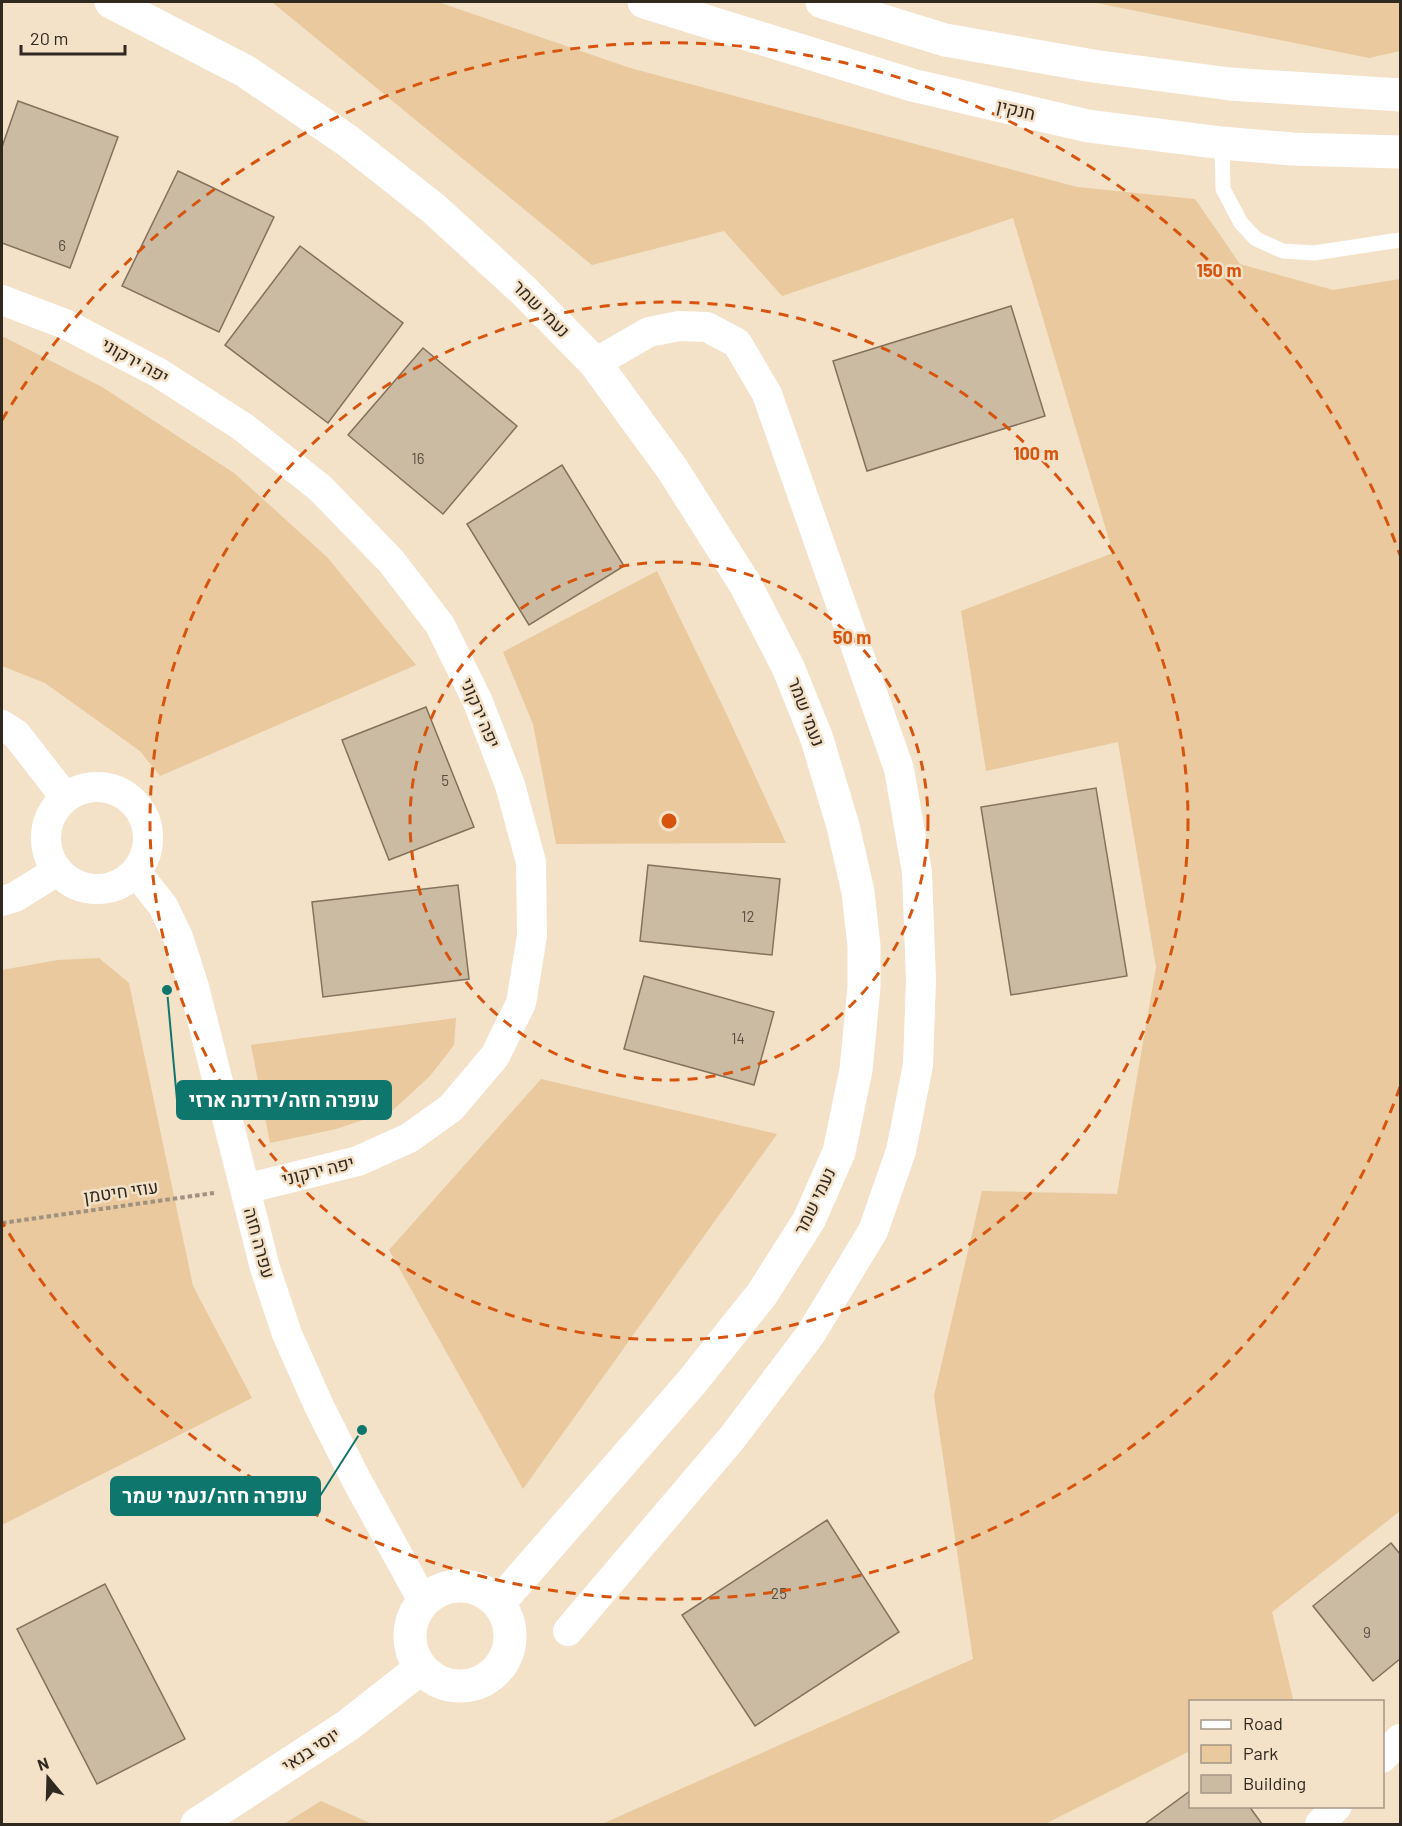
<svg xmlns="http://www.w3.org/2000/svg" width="1402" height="1826" font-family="Barlow,Heebo,sans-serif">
  <rect width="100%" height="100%" fill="#f3e1c8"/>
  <g fill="#e9c99d">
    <polygon points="272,2 438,2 630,68 1077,187 1195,199 1240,264 1333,290 1400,279 1400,1511 1272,1612 1293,1699 1288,1702 1190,1702 1190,1751 1045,1824 602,1824 973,1659 934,1396 982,1191 1117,1194 1156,967 1118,742 986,771 961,611 1113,553 1013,218 782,296 724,231 592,265"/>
    <polygon points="1092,2 1400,2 1400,51 1369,58"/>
    <polygon points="2,336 102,387 234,473 327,557 416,665 160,776 140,751 45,683 2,666"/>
    <polygon points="657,571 726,713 786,843 556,844 533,724 503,652"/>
    <polygon points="99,958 129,983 193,1286 252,1398 2,1525 2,970 58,960"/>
    <polygon points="456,1018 454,1045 430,1076 393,1110 336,1129 270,1143 251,1045"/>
    <polygon points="541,1079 777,1134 523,1489 389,1250"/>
    <polygon points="321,1801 372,1824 284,1824"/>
  </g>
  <g fill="#ccbba3" stroke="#82725b" stroke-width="1.5">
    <polygon points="18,101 118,137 70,268 2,243 2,147"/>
    <polygon points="178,171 274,217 219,332 122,286"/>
    <polygon points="300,246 403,323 328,423 225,345"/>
    <polygon points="1011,306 1045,416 867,471 833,361"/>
    <polygon points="423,348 517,426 443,514 348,435"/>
    <polygon points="562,465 624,566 529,625 467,524"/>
    <polygon points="426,707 474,827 389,860 342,740"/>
    <polygon points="1096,788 1127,976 1011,995 981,807"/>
    <polygon points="648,865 780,879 772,955 640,941"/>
    <polygon points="458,885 469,979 323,997 312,902"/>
    <polygon points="644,976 774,1012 754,1085 624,1049"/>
    <polygon points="827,1520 899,1632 755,1726 682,1615"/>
    <polygon points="1391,1543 1400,1554 1400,1659 1373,1681 1313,1606"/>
    <polygon points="105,1584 185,1739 97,1784 17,1629"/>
    <polygon points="1190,1791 1190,1806 1249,1806 1262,1824 1145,1824"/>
  </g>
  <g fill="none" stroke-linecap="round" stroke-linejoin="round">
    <polyline stroke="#a09280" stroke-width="4" stroke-dasharray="4.5 3" stroke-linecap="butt" points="2,1223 214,1193"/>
    <polyline stroke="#fff" stroke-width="15" points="1222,143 1223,189 1241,223 1256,239 1283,251 1314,253 1400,240"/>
    <g stroke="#fff" stroke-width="30">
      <polyline points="2,300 65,324 159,373 243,427 320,488 391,561 440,625 478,702 510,785 531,862 532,936 521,1003 495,1056 451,1108 409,1138 358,1161 245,1189"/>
      <polyline points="2,725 16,734 65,797"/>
      <circle cx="97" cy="838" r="51"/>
      <polyline points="136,872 163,906 178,937 194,987 265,1268 287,1334 319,1406 356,1479 423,1601"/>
      <polyline points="2,901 15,897 57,871"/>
      <polyline points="568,1631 732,1438 810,1335 873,1231 901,1151 918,1065 921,980 917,872 899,769 767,394 737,343 707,327 679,326 649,332 595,363"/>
      <polyline points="1382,1758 1400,1739"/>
      <polyline points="1320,1824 1337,1806"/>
    </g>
    <g stroke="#fff" stroke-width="33">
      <polyline points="111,2 245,71 348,141 433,208 523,290 595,363 673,470 745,584 788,667 817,739 843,826 858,892 864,946 864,987 856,1070 839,1152 809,1220 762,1294 691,1383 499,1603"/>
      <polyline points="644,2 912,85 1088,126 1222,143 1292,149 1400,152"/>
      <polyline points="822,2 945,40 1093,66 1230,84 1400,95"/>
      <circle cx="460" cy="1636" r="50"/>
      <polyline points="197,1824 347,1726 421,1668"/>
    </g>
  </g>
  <g fill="none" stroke="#d6540e" stroke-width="3" stroke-dasharray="10 8">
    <circle cx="669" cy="821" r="259"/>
    <circle cx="669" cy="821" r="519"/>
    <path d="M1400 1087A778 778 0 0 1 2 1222M2 420A778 778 0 0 1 1400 555"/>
  </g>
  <g text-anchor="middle" stroke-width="5" stroke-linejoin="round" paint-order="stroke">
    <g font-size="15" fill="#574e41">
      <text x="62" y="251">6</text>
      <text x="418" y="464">16</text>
      <text x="445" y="786">5</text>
      <text x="748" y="922">12</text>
      <text x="738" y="1044">14</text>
      <text x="779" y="1599">25</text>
      <text x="1367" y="1638">9</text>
    </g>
    <g font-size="18" fill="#302920" stroke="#f3e1c8">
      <text transform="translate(1016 110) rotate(13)" y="6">חנקין</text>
      <text transform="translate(541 309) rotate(45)" y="6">נעמי שמר</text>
      <text transform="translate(135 361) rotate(29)" y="6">יפה ירקוני</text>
      <text transform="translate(806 712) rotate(69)" y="6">נעמי שמר</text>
      <text transform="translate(480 713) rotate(67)" y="6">יפה ירקוני</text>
      <text transform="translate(318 1171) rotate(-14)" y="6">יפה ירקוני</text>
      <text transform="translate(121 1192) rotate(-8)" y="6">עוזי חיטמן</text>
      <text transform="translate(815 1201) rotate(-64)" y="6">נעמי שמר</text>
      <text transform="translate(259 1243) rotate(75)" y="6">עפרה חזה</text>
      <text transform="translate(311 1750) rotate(-33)" y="6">יוסי בנאי</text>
    </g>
  </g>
  <circle cx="669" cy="821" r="9" fill="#d6540e" stroke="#f3e1c8" stroke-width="3"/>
  <g font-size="18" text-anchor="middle" font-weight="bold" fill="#d6540e" stroke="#f3e1c8" stroke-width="5" stroke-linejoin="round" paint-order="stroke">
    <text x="1219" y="277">150 m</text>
    <text x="1036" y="460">100 m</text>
    <text x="852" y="644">50 m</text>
  </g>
  <path fill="none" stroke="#0f766e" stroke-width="2" d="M167 990L177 1100M362 1430L320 1496"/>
  <g fill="#0f766e" stroke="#f3e1c8" stroke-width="2">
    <circle cx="167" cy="990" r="6"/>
    <circle cx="362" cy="1430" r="6"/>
  </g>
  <g fill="#0f766e" stroke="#0f766e" stroke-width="2">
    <rect x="177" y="1081" width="214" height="38" rx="6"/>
    <rect x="111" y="1477" width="209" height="38" rx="6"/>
  </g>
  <g font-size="20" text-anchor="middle" font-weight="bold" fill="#fff">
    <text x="284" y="1107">עופרה חזה/ירדנה ארזי</text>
    <text x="215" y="1503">עופרה חזה/נעמי שמר</text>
  </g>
  <rect width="1402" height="1826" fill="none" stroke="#302920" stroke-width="6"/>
  <rect x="1189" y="1700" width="195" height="108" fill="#f3e1c8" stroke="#a59785" stroke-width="1.5"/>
  <rect x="1201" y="1720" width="30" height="9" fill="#ffffff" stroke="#a59785" stroke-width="1.5"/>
  <text x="1243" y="1730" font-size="18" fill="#302920">Road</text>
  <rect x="1201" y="1745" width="30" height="18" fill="#e9c99d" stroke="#a59785" stroke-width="1.5"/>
  <text x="1243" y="1760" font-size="18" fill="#302920">Park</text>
  <rect x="1201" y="1775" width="30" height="18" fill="#ccbba3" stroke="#a59785" stroke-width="1.5"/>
  <text x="1243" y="1790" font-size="18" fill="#302920">Building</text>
  <g transform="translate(48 1778) rotate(341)" stroke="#f3e1c8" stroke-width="4.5" paint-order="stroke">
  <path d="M0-4.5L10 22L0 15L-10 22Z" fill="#302920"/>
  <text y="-9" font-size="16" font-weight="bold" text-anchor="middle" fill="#302920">N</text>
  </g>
  <path d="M21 45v9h104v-9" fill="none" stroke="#302920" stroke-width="3"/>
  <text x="30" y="45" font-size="18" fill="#302920" stroke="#f3e1c8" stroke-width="4.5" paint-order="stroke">20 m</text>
</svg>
